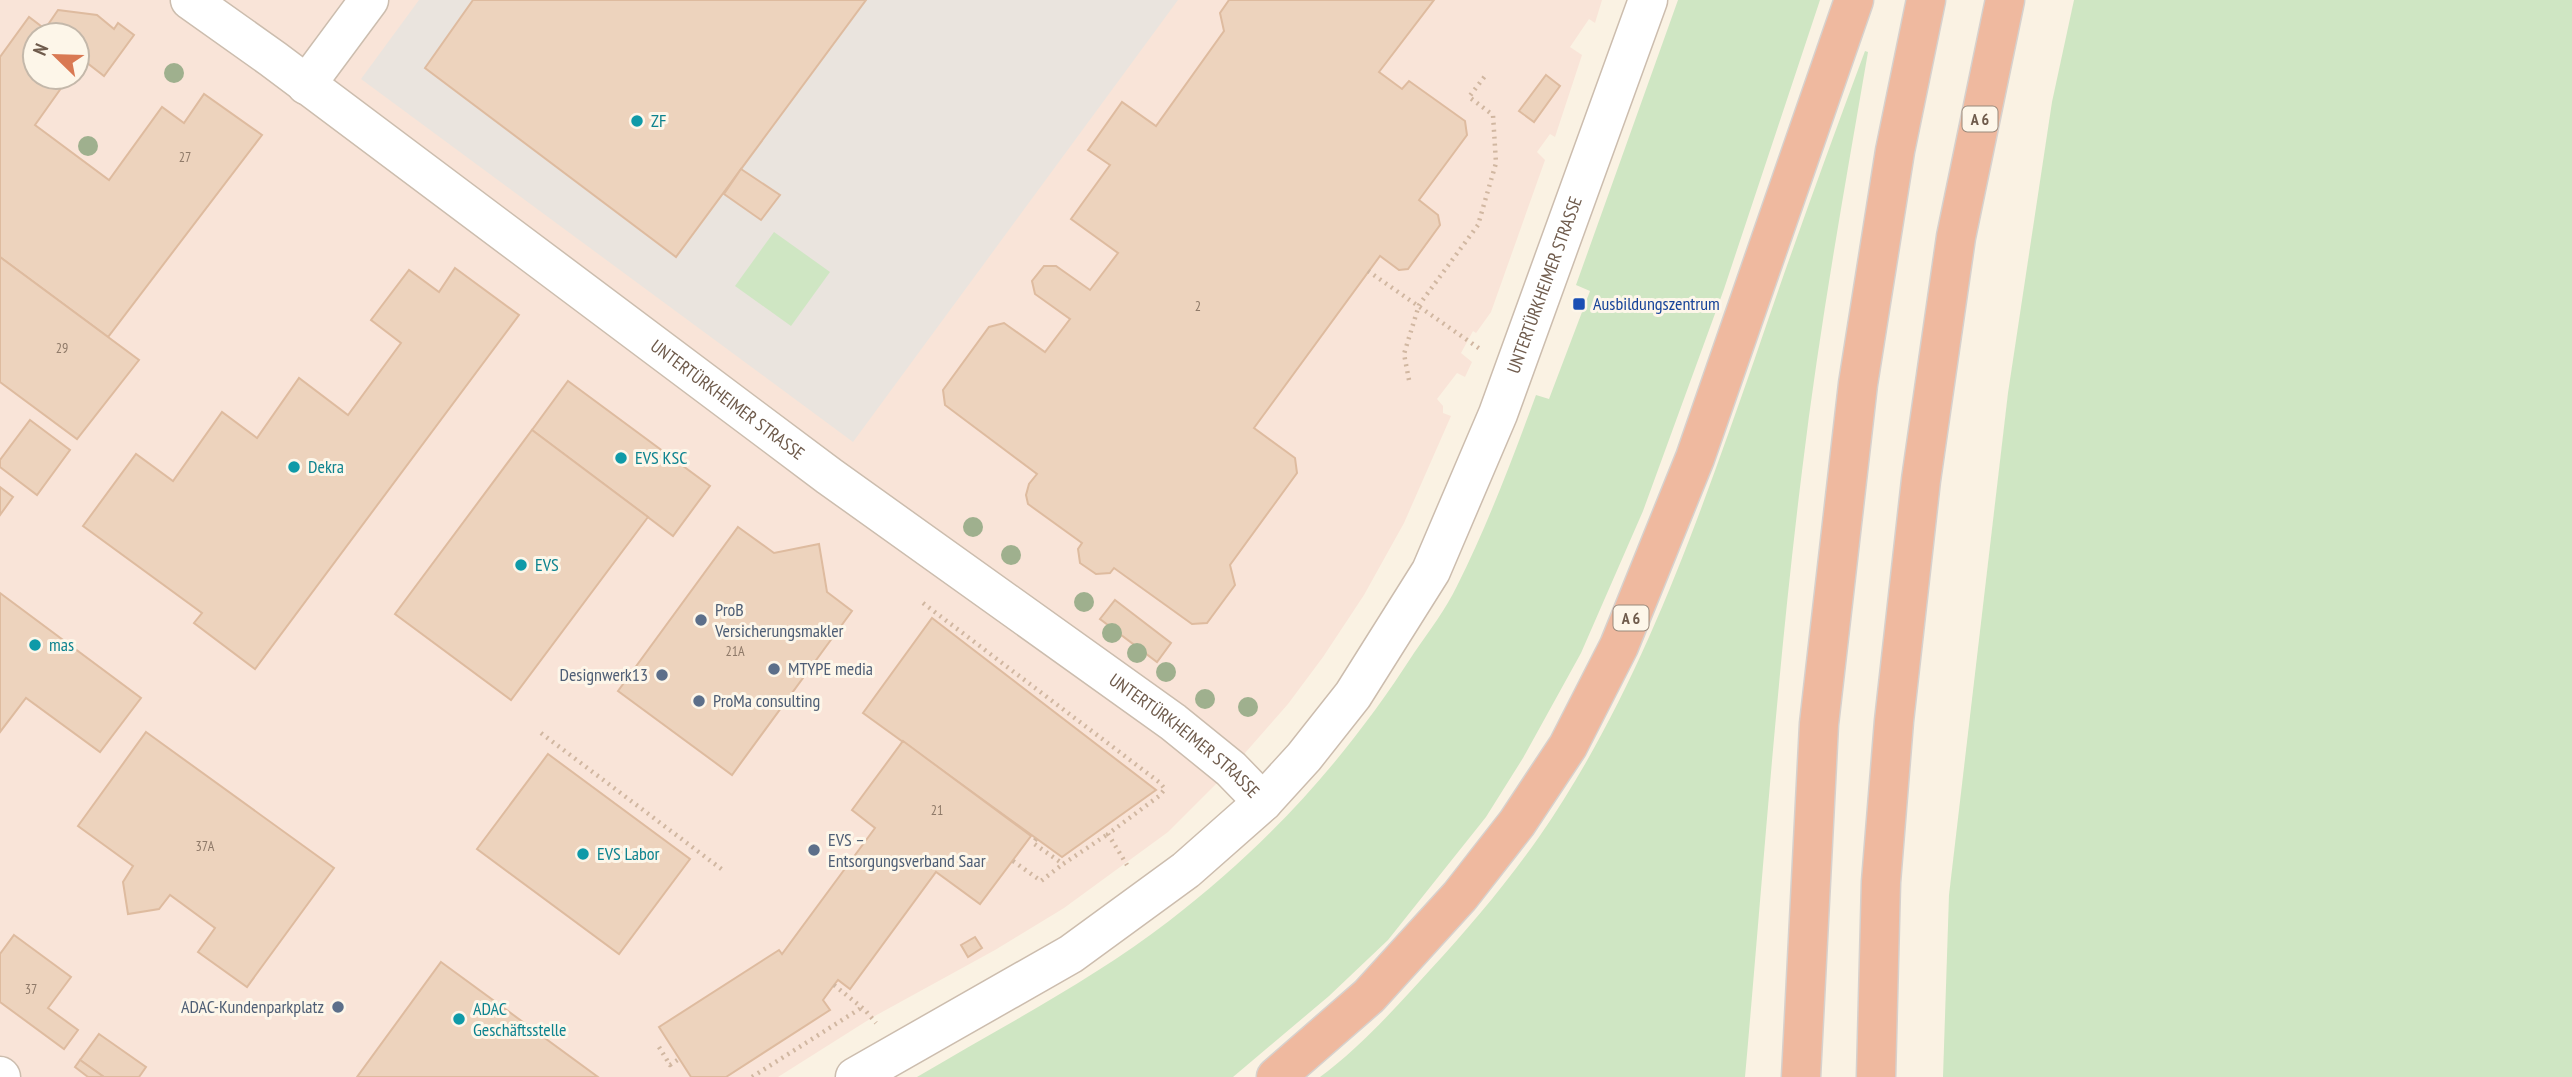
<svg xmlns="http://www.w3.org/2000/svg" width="2572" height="1077" font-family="'PT Sans Narrow',sans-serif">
  <rect width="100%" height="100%" fill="#faf2e3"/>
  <path fill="#f9e4d8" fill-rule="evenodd" d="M0 0H1602L1595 23 1589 19 1570 47 1582 55 1555 137 1550 134 1537 152 1545 160 1491 312 1476 333 1473 331 1461 353 1472 362 1465 377 1457 373 1437 399 1443 406V413L1451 416 1404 523 1364 595 1323 657 1288 704 1231 769 1168 832 1064 908 995 950 873 1017 778 1077H0ZM35 35H77V77H35Z"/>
  <polygon fill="#eae4de" points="419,0 1178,0 853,442 361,79"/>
  <g fill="#cfe6c3">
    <path d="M1678 0H1820L1724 289 1643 511 1581 653 1523 758 1486 817 1388 940 1329 996 1233 1077H917C1001 1027 1091 981 1169 921 1270 843 1345 760 1414 653 1429 631 1446 609 1457 586 1488 524 1512 460 1536 395L1549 399 1590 291 1576 285Z"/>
    <polygon points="2074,0 2572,0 2572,1077 1943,1077 1949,895 2008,393 2052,102"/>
    <path d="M1865 51 1868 52C1844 191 1819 330 1802 471 1777 672 1763 875 1745 1077H1320C1361 1047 1396 1007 1430 970 1469 928 1506 884 1539 837 1639 693 1697 523 1755 358 1790 255 1827 153 1865 51Z"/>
    <polygon points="774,232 830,272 791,326 735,286"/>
  </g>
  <g fill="#edd3bd" stroke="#debb9f" stroke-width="2">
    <polygon points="473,0 866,0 676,257 425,68"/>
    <polygon points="1229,0 1434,0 1379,72 1402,89 1409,81 1465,121 1467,135 1419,200 1438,215 1440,225 1408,269 1399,270 1380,256 1254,428 1295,458 1297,473 1230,565 1235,585 1207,623 1192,624 1114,568 1110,573 1096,574 1080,563 1078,549 1082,543 1028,504 1026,495 1029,484 1037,474 945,405 943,390 989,327 1004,323 1045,352 1070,319 1035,294 1032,281 1044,266 1056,266 1090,290 1118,253 1071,219 1110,165 1088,150 1122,102 1156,126 1224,31 1220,13"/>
    <polygon points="58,10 97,15 114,29 118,23 134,35 104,76 82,59 77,66 77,35 35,35 35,77 69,77 35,125 109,180 162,107 184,123 204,94 262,135 108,337 0,257 0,57 29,17 45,29"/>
    <polygon points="1546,75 1560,86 1534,122 1519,111"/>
    <polygon points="741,169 780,195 761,220 724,194"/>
    <polygon points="0,257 139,360 77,439 0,382"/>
    <polygon points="455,268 519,315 255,669 194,623 202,613 83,526 136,454 173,481 222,412 257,438 299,378 348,415 401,343 371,320 409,270 439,292"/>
    <polygon points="568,381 710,486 673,536 532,430"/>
    <polygon points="30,420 70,450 37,495 0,467 0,460"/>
    <polygon points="532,430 648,517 511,700 395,614"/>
    <polygon points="0,487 13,497 0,515"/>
    <polygon points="738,527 774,553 819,544 827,592 852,611 732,775 618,691"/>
    <polygon points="0,593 141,698 100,752 26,698 0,732"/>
    <polygon points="1115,600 1171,643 1157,662 1100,619"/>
    <polygon points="932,618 1156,790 1062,857 863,713"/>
    <polygon points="146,732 334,868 247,987 198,952 215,928 170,895 159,909 128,914 123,882 133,866 78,826"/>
    <polygon points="903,741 1031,836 980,904 936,872 850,989 838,980 834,985 823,1000 830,1010 726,1077 691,1077 659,1027 779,950 782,954 875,828 852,810"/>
    <polygon points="548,754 690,859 619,954 477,849"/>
    <polygon points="14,935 71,977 48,1008 78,1030 64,1049 0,1002 0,954"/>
    <polygon points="975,937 982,948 968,957 961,945"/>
    <polygon points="441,962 598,1077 357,1077"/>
    <polygon points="99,1034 146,1067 139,1077 104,1077 80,1060"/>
    <polygon points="80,1060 104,1077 88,1077 75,1067"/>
  </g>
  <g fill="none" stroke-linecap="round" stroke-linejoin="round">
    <defs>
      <g id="minor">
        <path id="s1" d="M190 0 273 59 829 476 1173 722 1231 769 1263 802"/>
        <polyline points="306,85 369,0"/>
        <polyline points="0,1076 1,1077"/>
        <path id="s2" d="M855 1077 1071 954 1186 870 1263 802 1304 757 1353 695 1431 571 1498 414 1648 0"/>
      </g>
      <g id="highway">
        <polyline points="1276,1077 1369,996 1460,896 1517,823 1568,746 1619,646 1695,458 1854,0"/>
        <polyline points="1801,1077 1819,724 1858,384 1895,151 1926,0"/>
        <polyline points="1876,1077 1881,882 1894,721 1921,480 1956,237 2005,0"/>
      </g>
    </defs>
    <use href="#minor" stroke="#ccbdae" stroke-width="41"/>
    <use href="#highway" stroke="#d7d1cd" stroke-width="41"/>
    <g stroke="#d1b7a1" stroke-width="4.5" stroke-dasharray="2 5" stroke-linecap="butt">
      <polyline points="1368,271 1480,349"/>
      <polyline points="1409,380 1404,354 1419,305 1478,225 1496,163 1493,115 1469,97 1485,76"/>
      <polyline points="923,603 1159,782 1165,789 1159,796 1108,834 1127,865"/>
      <polyline points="541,733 724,871"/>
      <polyline points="1036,839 1033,843 1063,864 1108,834"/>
      <polyline points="1013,861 1041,881 1063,864"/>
      <polyline points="834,985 865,1010 876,1023"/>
      <polyline points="659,1047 670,1065 679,1059"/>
      <polyline points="752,1077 861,1008"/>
    </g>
    <use href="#minor" stroke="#fff" stroke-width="38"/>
    <use href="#highway" stroke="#efb99f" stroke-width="38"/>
  </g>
  <g fill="#9fb08e">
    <circle cx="174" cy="73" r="10"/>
    <circle cx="88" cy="146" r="10"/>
    <circle cx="973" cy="527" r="10"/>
    <circle cx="1011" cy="555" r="10"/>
    <circle cx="1084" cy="602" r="10"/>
    <circle cx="1112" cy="633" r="10"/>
    <circle cx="1137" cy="653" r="10"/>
    <circle cx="1166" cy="672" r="10"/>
    <circle cx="1205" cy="699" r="10"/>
    <circle cx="1248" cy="707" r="10"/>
  </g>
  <g fill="#0f9aa8" stroke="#fdf6e9" stroke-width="2.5">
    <circle cx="637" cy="121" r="7"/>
    <circle cx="621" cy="458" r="7"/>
    <circle cx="294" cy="467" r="7"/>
    <circle cx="521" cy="565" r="7"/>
    <circle cx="35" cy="645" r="7"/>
    <circle cx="583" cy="854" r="7"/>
    <circle cx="459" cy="1019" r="7"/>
  </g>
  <rect fill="#1a4fb4" stroke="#fdf6e9" stroke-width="2.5" x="1572" y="297" width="14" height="14" rx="3.5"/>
  <g fill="#5c6f8a" stroke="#fdf6e9" stroke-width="2.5">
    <circle cx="701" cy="620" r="7"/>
    <circle cx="774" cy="669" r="7"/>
    <circle cx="662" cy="675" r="7"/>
    <circle cx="699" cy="701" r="7"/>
    <circle cx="814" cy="850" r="7"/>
    <circle cx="338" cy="1007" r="7"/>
  </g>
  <g text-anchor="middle" stroke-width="6" stroke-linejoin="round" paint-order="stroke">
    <g font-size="14" fill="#8e7968">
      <text x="185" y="162">27</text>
      <text x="1198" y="311">2</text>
      <text x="62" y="353">29</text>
      <text x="735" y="656">21A</text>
      <text x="937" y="815">21</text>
      <text x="205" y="851">37A</text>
      <text x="31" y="994">37</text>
    </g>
    <g fill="#fdf6e9" stroke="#9a8a7b" stroke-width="2">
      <rect x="1962.5" y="106.5" width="35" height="25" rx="5"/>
      <rect x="1613.5" y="605.5" width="35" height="25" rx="5"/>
    </g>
    <g font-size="16" font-weight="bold" fill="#6f5b4c">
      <text x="1980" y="125">A 6</text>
      <text x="1631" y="624">A 6</text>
    </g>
    <g font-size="18" fill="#0d838f" stroke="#fdf6e9" text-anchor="start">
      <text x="651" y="127">ZF</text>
      <text x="635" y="464">EVS KSC</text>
      <text x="308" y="473">Dekra</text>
      <text x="535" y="571">EVS</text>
      <text x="49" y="651">mas</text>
      <text x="597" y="860">EVS Labor</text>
      <text x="473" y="1015">ADAC<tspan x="473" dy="21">Geschäftsstelle</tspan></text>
    </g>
    <g font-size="18" fill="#6f5b4c" stroke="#fdf6e9">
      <text dy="6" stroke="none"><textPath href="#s2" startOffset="1088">UNTERTÜRKHEIMER STRASSE</textPath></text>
      <text dy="6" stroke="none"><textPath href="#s1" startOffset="670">UNTERTÜRKHEIMER STRASSE</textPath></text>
      <text dy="6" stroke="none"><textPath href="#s1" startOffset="1237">UNTERTÜRKHEIMER STRASSE</textPath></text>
    </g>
    <g font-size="18" fill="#164399" stroke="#fdf6e9" text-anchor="start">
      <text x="1593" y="310">Ausbildungszentrum</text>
    </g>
    <g font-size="18" fill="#4e5e75" stroke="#fdf6e9" text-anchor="start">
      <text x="715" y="616">ProB<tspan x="715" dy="21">Versicherungsmakler</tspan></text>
      <text x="788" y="675">MTYPE media</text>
      <text x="648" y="681" text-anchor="end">Designwerk13</text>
      <text x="713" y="707">ProMa consulting</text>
      <text x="828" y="846">EVS –<tspan x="828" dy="21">Entsorgungsverband Saar</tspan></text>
      <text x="324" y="1013" text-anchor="end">ADAC-Kundenparkplatz</text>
    </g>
  </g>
  <g transform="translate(56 56) rotate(293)"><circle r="33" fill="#fdf6e9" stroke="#c4b8aa" stroke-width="2"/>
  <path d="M0-5L12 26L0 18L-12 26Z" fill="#d97953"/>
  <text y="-10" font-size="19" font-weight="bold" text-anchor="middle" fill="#6f5b4c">N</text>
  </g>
</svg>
